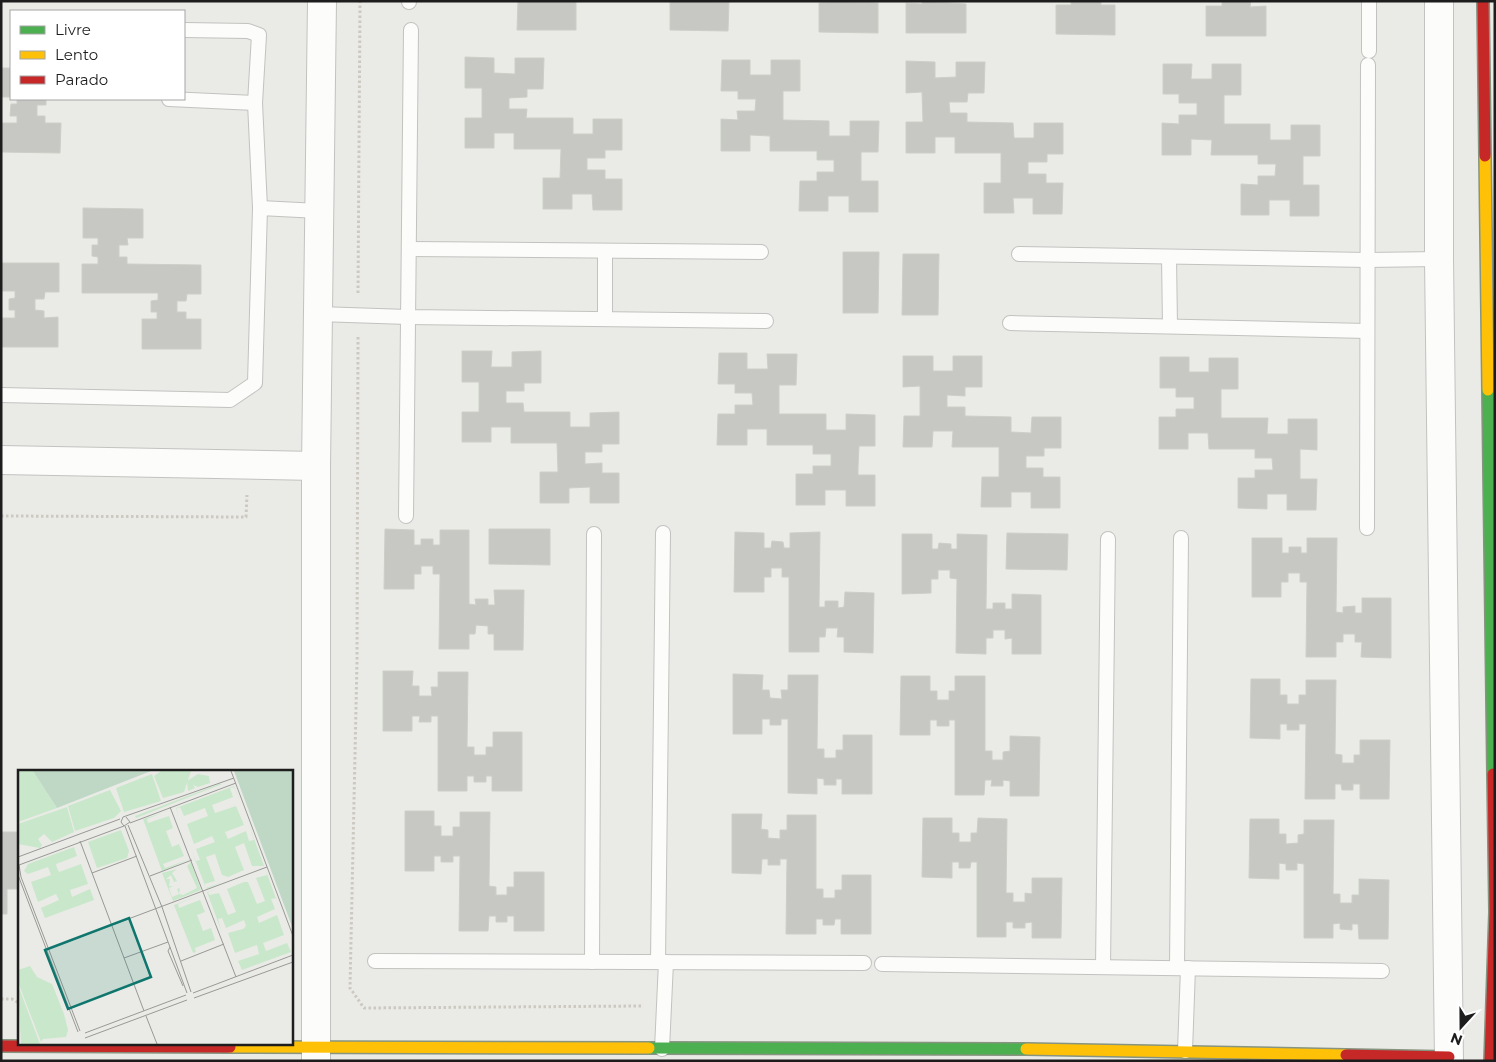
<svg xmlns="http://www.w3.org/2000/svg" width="1496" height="1062" font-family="Montserrat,sans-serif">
  <rect width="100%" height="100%" fill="#eaebe6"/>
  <g fill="#c7c8c3" stroke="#cdcec8">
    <polygon points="518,1 576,1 576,30 517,30"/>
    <polygon points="670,1 729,2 728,31 670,30"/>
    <polygon points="834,1 878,3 878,33 819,32 819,3"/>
    <polygon points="922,1 966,4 966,33 906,33 906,3 922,4"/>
    <polygon points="1071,1 1101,1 1101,5 1115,5 1115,35 1056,34 1056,5 1071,5"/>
    <polygon points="1222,1 1251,1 1250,7 1266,6 1266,36 1206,36 1206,6 1222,6"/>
    <polygon points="465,57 494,58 494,73 515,74 515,58 544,58 543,89 527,89 527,97 509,98 509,109 527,109 526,118 573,118 573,134 593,134 593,119 622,119 622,150 605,150 605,158 587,158 587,170 605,170 605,179 622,179 622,210 593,210 592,194 572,194 572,209 543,209 543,178 560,178 561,149 514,149 514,133 494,133 494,148 465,148 465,118 482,118 482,88 465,88"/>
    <polygon points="722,60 750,60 750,75 771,75 771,60 800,60 800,91 783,91 783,120 829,121 829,136 850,136 850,121 879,121 878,152 861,152 861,181 878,181 878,212 849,212 849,196 828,196 828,211 799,211 800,181 817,181 817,172 834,172 834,160 817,160 817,151 770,151 770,136 750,135 750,151 721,151 721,119 738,120 737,111 755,111 756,99 738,99 738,91 721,91"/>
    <polygon points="906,61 935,62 935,78 956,77 956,62 985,62 984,93 968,93 967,102 949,102 950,113 967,113 967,122 1013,123 1014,138 1034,138 1034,123 1063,123 1063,154 1047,154 1047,162 1028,162 1028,174 1046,174 1046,183 1063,183 1062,214 1033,214 1033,198 1013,198 1014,213 984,213 984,183 1001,183 1001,153 955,153 955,137 935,137 935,153 906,153 906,122 923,122 922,92 906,93"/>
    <polygon points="1163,64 1192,64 1191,79 1212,79 1212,64 1241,64 1241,95 1224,95 1224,124 1270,124 1270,140 1291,140 1291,125 1320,125 1320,156 1303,156 1303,185 1319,185 1319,216 1290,216 1290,200 1269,200 1269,215 1241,215 1241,184 1258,185 1258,176 1275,176 1276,164 1258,164 1258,155 1211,155 1212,140 1191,139 1191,155 1162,155 1162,123 1179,124 1179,115 1197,115 1197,103 1179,103 1179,94 1163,94"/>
    <rect x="1" y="68" width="10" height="29"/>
    <polygon points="17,99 46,99 46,105 37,105 37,116 45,116 45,123 61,123 60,153 1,152 1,123 17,123 17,116 10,116 11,104 17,104"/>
    <polygon points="83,208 143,209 143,238 127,238 128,245 119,245 119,257 127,257 127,264 201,265 201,294 187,294 186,301 177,301 177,312 186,312 186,319 201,319 201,349 142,349 142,319 157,319 157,312 151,312 151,301 158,300 158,293 82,293 82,264 98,264 98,257 92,256 92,245 98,245 98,238 83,238"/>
    <polygon points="843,252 879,252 878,313 843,313"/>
    <polygon points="903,254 939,254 938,315 902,315"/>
    <polygon points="1,263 59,263 59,292 45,292 44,299 35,299 35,310 44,311 44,318 58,317 58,347 1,347 1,318 15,318 15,310 9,310 9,299 15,298 15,291 1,291"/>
    <polygon points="462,351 492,351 491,367 512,367 512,352 541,351 541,383 524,383 524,391 506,391 506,403 523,403 524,412 570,412 570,427 590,427 590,413 619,412 619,444 602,444 602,452 585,452 585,464 602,463 602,473 619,473 619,503 590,503 590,487 569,488 569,503 540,503 540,472 558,472 557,443 511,443 511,427 491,427 491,442 462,442 462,412 479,412 479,382 462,382"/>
    <polygon points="719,353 747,353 747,369 768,369 767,354 797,354 796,385 779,385 779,414 826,414 826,430 846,430 846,414 875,415 875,446 859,446 858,467 858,475 875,475 875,506 846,506 846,490 825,490 825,505 796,505 796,474 813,474 813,466 831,466 831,454 813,454 813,445 767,445 767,429 747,429 747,445 717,445 718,414 735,414 735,405 753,405 752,393 735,393 735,384 718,384"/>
    <polygon points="903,356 933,356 933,371 953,371 953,356 982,356 982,387 965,387 965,396 947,395 947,407 965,407 965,416 1011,417 1011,432 1031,433 1032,417 1061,417 1061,448 1044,448 1044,456 1026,456 1026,468 1043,468 1043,477 1060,477 1060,508 1031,508 1031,492 1011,492 1011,507 981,507 982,477 999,477 999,447 952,447 953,431 933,431 932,447 903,447 904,416 920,416 920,386 903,387"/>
    <polygon points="1160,357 1189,357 1189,372 1209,372 1209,358 1238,358 1238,389 1221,389 1221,418 1268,418 1267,434 1288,434 1288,419 1317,419 1317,450 1300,449 1300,479 1317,479 1316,510 1287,510 1287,494 1267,494 1267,509 1238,508 1238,478 1255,478 1255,470 1273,470 1272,458 1255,458 1255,449 1209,449 1208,433 1188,433 1188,449 1159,449 1159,417 1176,417 1176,409 1194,409 1194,397 1176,397 1176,388 1160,388"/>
    <polygon points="385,529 414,530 414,545 421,545 421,539 433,539 433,545 440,545 440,530 469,530 469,604 476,605 475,599 488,599 488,605 495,605 494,590 524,590 523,650 494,650 494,634 488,634 488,626 476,625 475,634 469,634 469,649 439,649 440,574 433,574 433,566 421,566 421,574 414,574 414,589 384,589"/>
    <polygon points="489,529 550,529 550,565 489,564"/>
    <polygon points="735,532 764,533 764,548 771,548 772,541 783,542 784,548 790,548 790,533 820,532 819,607 825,607 825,601 838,601 838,608 844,607 845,592 874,593 873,653 844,652 844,637 837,637 838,628 826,628 825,637 819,637 819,652 789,652 789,577 782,577 782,568 771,568 771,577 764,577 764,592 734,592"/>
    <polygon points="1007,533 1068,534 1067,570 1006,569"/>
    <polygon points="902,534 932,534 932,549 938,549 939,543 951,544 951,549 957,549 957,534 987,535 986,609 993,609 993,603 1005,603 1005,609 1012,609 1012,594 1041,595 1041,654 1012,654 1012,638 1005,639 1005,630 993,630 993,638 986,638 986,654 956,653 957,579 950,578 950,570 938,570 938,579 931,579 931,593 902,594"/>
    <polygon points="1252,538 1282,538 1282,553 1289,553 1289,547 1301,547 1301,553 1307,553 1307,538 1337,538 1336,612 1343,613 1343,607 1355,606 1355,613 1362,613 1362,598 1391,598 1391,658 1361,657 1362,642 1355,642 1355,634 1343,634 1343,642 1336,642 1336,657 1306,657 1307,582 1300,582 1300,573 1288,573 1288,582 1281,582 1281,597 1252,597"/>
    <polygon points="383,671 413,671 412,686 419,686 419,696 432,696 431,687 438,687 438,672 468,672 467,747 474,747 474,755 486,755 486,747 493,747 493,732 522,732 522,791 492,791 492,776 486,776 486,782 474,782 474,776 467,776 467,791 438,791 438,716 431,716 431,722 419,722 420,716 412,716 412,731 383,731"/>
    <polygon points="733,674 763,675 762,690 769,690 770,698 782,699 781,690 788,690 788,675 818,675 817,749 824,749 824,758 836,758 836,750 843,750 843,735 872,735 872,794 842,794 842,779 836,779 836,785 824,785 824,779 817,778 817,794 788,793 788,719 781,719 781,725 770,725 770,719 762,719 762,734 733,734"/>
    <polygon points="901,676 930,676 930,691 937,691 937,700 949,700 949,691 955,691 955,676 985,676 985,751 992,751 992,760 1003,760 1003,752 1010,751 1010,736 1040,737 1039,796 1010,796 1010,781 1003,780 1003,786 991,786 992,780 985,780 984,795 955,795 955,720 949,720 949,726 937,726 937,720 930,720 930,735 900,735"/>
    <polygon points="1251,679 1280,679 1280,695 1287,695 1287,704 1299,704 1299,695 1306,695 1306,680 1336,680 1335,754 1342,755 1342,763 1354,763 1354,755 1360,755 1360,740 1390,740 1389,799 1360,799 1360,784 1353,784 1353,790 1342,790 1341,784 1335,784 1335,799 1305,799 1306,724 1299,724 1299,730 1287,730 1287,724 1280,724 1280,739 1250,738"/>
    <polygon points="405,811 434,811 434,826 441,826 441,836 453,836 453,827 460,827 460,812 490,812 489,886 496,887 496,895 507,895 507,887 514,887 514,872 544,872 544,931 514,931 514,916 507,916 507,922 496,922 496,916 489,916 488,931 459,931 460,856 453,856 453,862 441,862 441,856 434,856 434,871 405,871"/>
    <polygon points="732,814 762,814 761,829 768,830 768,838 780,839 780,830 787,830 787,815 816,815 816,889 823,889 823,898 835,898 835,890 842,890 842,875 871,875 871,934 841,934 841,919 835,919 834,925 823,925 823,919 816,919 816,934 786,934 787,859 780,859 780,865 768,865 768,859 762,859 761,874 732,873"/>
    <polygon points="923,818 952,818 952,833 959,833 959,842 971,842 971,833 977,833 978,818 1007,819 1006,893 1013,893 1013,902 1025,902 1025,893 1032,894 1032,878 1062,878 1061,938 1032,938 1032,922 1025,923 1025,928 1013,928 1013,922 1006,922 1006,937 977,937 977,862 971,862 970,868 959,868 959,862 952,862 952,878 922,877"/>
    <polygon points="1250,819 1279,819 1279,834 1286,834 1286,844 1298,843 1298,835 1304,834 1304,820 1334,820 1333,894 1340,894 1340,903 1352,903 1352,895 1359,895 1359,879 1389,880 1388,939 1359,939 1358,924 1352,924 1352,930 1340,929 1340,923 1333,924 1333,938 1304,938 1304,864 1297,863 1297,870 1286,870 1286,864 1279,863 1279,879 1249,878"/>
    <polygon points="1,832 19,832 19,889 7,889 7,914 1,914"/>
  </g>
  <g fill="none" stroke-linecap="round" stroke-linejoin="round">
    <defs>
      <g id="lane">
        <polyline points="409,2 409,1"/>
        <polyline points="184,30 248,31 259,35 255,103 260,208"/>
        <polyline points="1369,51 1369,1"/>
        <polyline points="169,99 255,103"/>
        <polyline points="409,249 761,252"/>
        <polyline points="1019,254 1367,260 1439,259"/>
        <polyline points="1169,257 1170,326"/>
        <polyline points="318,314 408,317 766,321"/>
        <polyline points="605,319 605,251"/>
        <polyline points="1010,323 1367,331"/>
        <polyline points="1,395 230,400 255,383 260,208 319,211"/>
        <polyline points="406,516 411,30"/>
        <polyline points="1367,528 1368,65"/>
        <polyline points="375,961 864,963"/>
        <polyline points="592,962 594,534"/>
        <polyline points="658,962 663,533"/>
        <polyline points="882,964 1382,971"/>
        <polyline points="1103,967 1108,539"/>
        <polyline points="1177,968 1181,538"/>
        <polyline points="662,1049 666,962"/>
        <polyline points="1185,1051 1188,968"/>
      </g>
      <g id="street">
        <polyline points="1439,1 1439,259 1449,1061"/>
        <polyline points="1,460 316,466"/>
        <polyline points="316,1061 316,466 322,1"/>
      </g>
      <g id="fast">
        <polyline points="1488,390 1493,774"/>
        <polyline points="649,1048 1026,1049"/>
      </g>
      <g id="slow">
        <polyline points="1485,156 1488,390"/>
        <polyline points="230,1047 649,1048"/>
        <polyline points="1026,1049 1346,1055"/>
      </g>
      <g id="jam">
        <polyline points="1483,1 1485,156"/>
        <polyline points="1,1046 230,1047"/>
        <polyline points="1346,1055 1449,1057"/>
        <polyline points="1490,1061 1495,912 1493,774"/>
      </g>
    </defs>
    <use href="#lane" stroke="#c2c2c0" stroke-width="16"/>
    <use href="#street" stroke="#c2c2c0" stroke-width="30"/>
    <use href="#fast" stroke="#879480" stroke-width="14"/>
    <use href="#slow" stroke="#879480" stroke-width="14"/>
    <use href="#jam" stroke="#879480" stroke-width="14"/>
    <g stroke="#cdc9c1" stroke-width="3" stroke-dasharray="2.5 2.5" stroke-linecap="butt">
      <polyline points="358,293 360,1"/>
      <polyline points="358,337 357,661 350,988 364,1008 642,1006"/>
      <polyline points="1,516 246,517 247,495"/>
      <polyline points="1,999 12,999 19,1003"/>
    </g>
    <use href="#lane" stroke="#fcfcfb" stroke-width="14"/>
    <use href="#street" stroke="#fcfcfb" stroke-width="28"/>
    <use href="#fast" stroke="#4caf50" stroke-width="11"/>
    <use href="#slow" stroke="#ffc107" stroke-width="11"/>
    <use href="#jam" stroke="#c62828" stroke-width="11"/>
  </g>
  <g transform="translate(18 770)">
    <rect width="275" height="275" fill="#eaebe6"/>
    <path d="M0 1H15L39 38 0 52ZM143 1H173L166 22 145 28 136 6ZM134 4 143 31 106 42 98 18ZM180 4 191 6 192 13 180 17 175 15 177 18 170 21 169 11ZM201 14H204L118 48 117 46ZM216 16 222 31 216 17 212 18 215 27 194 35 197 43 218 36 226 55 207 62 210 69 228 61 231 71 236 70 231 55 246 96 236 101 246 96H234L226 73 217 77 226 100 210 107 204 105 197 84 188 87 197 111 186 114 188 118 204 112 189 119 188 118 174 82 178 91 182 90 178 79 197 72 194 66 176 74 169 54 190 46 187 38 166 46 162 37 158 39 161 47 158 38ZM92 20 103 41 96 48 57 61 50 36ZM49 37 56 62 34 72 26 64 20 69 24 75 22 78 0 74V54ZM144 43 129 49 130 53 151 46 155 58 148 61 154 77 161 74 166 86 145 94 147 98 172 89 144 101 125 49ZM103 60 111 81 109 88 79 98 70 72ZM56 77 59 86 38 94 39 98 41 102 63 94 70 114 52 120 54 127 72 119 76 130 27 148 23 138 41 130 38 124 20 132 13 112 33 105 30 97 10 104 6 101 10 94ZM173 92 183 120 155 131 144 103 159 99 154 103 159 111 156 112 153 105 148 109H152L151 116H155L151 118 154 127 161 124 159 119 162 118 161 124 165 125 179 118 169 96ZM248 101 261 137 258 128 253 129 257 139 239 147 241 153 259 145 266 165 245 173 248 181 269 173 273 182 224 200 220 191 241 184 239 175 217 183 210 163 225 159 228 156 226 150 208 158 204 148 200 149 204 163 189 122 199 119 190 122 191 125 201 123 210 145 218 142 209 119 226 112H230L239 134 247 131 238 108 249 105 248 101 231 107ZM185 124 189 136 185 124 160 134 161 138 182 130 187 142 179 145 185 161 193 158 197 170 177 178 178 182 175 183 156 135ZM12 196 19 207 34 214 46 244 50 260 48 267 25 269 23 272 0 212V200ZM0 215 22 274H3Z" fill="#c9e7ca"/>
    <path d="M15 1H133L39 38ZM216 1H275V159Z" fill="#bfd8c5"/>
    <path fill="none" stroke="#989996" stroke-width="1" d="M213 1 275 166M152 37 218 207M108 47 112 52 106 56 103 52 105 47 216 8M112 53 218 13M110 55 144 137 173 222M107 56 169 223M62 71 126 241M0 87 102 49M74 103 119 86M0 105 60 262M132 106 174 90M152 177 150 181 165 216M30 179 249 97M106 188 150 172M163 191 206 174M175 223 275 185M176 228 275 192M128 246 139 274M62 261 3 107 1 95 106 56M67 263 168 225M67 268 169 230"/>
    <path fill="#0f766e" fill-opacity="0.15" stroke="#0f766e" stroke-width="2.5" d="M111 148 133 207 50 239 27 180Z"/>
    <rect width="275" height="275" fill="none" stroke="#1d1d1d" stroke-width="2.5"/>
  </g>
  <rect width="1496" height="1062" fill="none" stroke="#1d1d1d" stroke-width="5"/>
  <rect x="10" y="10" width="175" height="90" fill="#ffffff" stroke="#a5a5a5"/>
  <rect x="20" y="26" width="25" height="8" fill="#4caf50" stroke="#a5a5a5"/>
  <text x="55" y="35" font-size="15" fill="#1d1d1d">Livre</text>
  <rect x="20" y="51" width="25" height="8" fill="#ffc107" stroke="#a5a5a5"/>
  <text x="55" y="60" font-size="15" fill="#1d1d1d">Lento</text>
  <rect x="20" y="76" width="25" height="8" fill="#c62828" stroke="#a5a5a5"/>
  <text x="55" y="85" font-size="15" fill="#1d1d1d">Parado</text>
  <g transform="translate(1461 1027) rotate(201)" stroke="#ffffff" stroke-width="4" paint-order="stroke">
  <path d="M0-4L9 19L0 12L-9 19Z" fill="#1d1d1d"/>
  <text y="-8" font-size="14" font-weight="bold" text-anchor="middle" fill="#1d1d1d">N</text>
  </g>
</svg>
